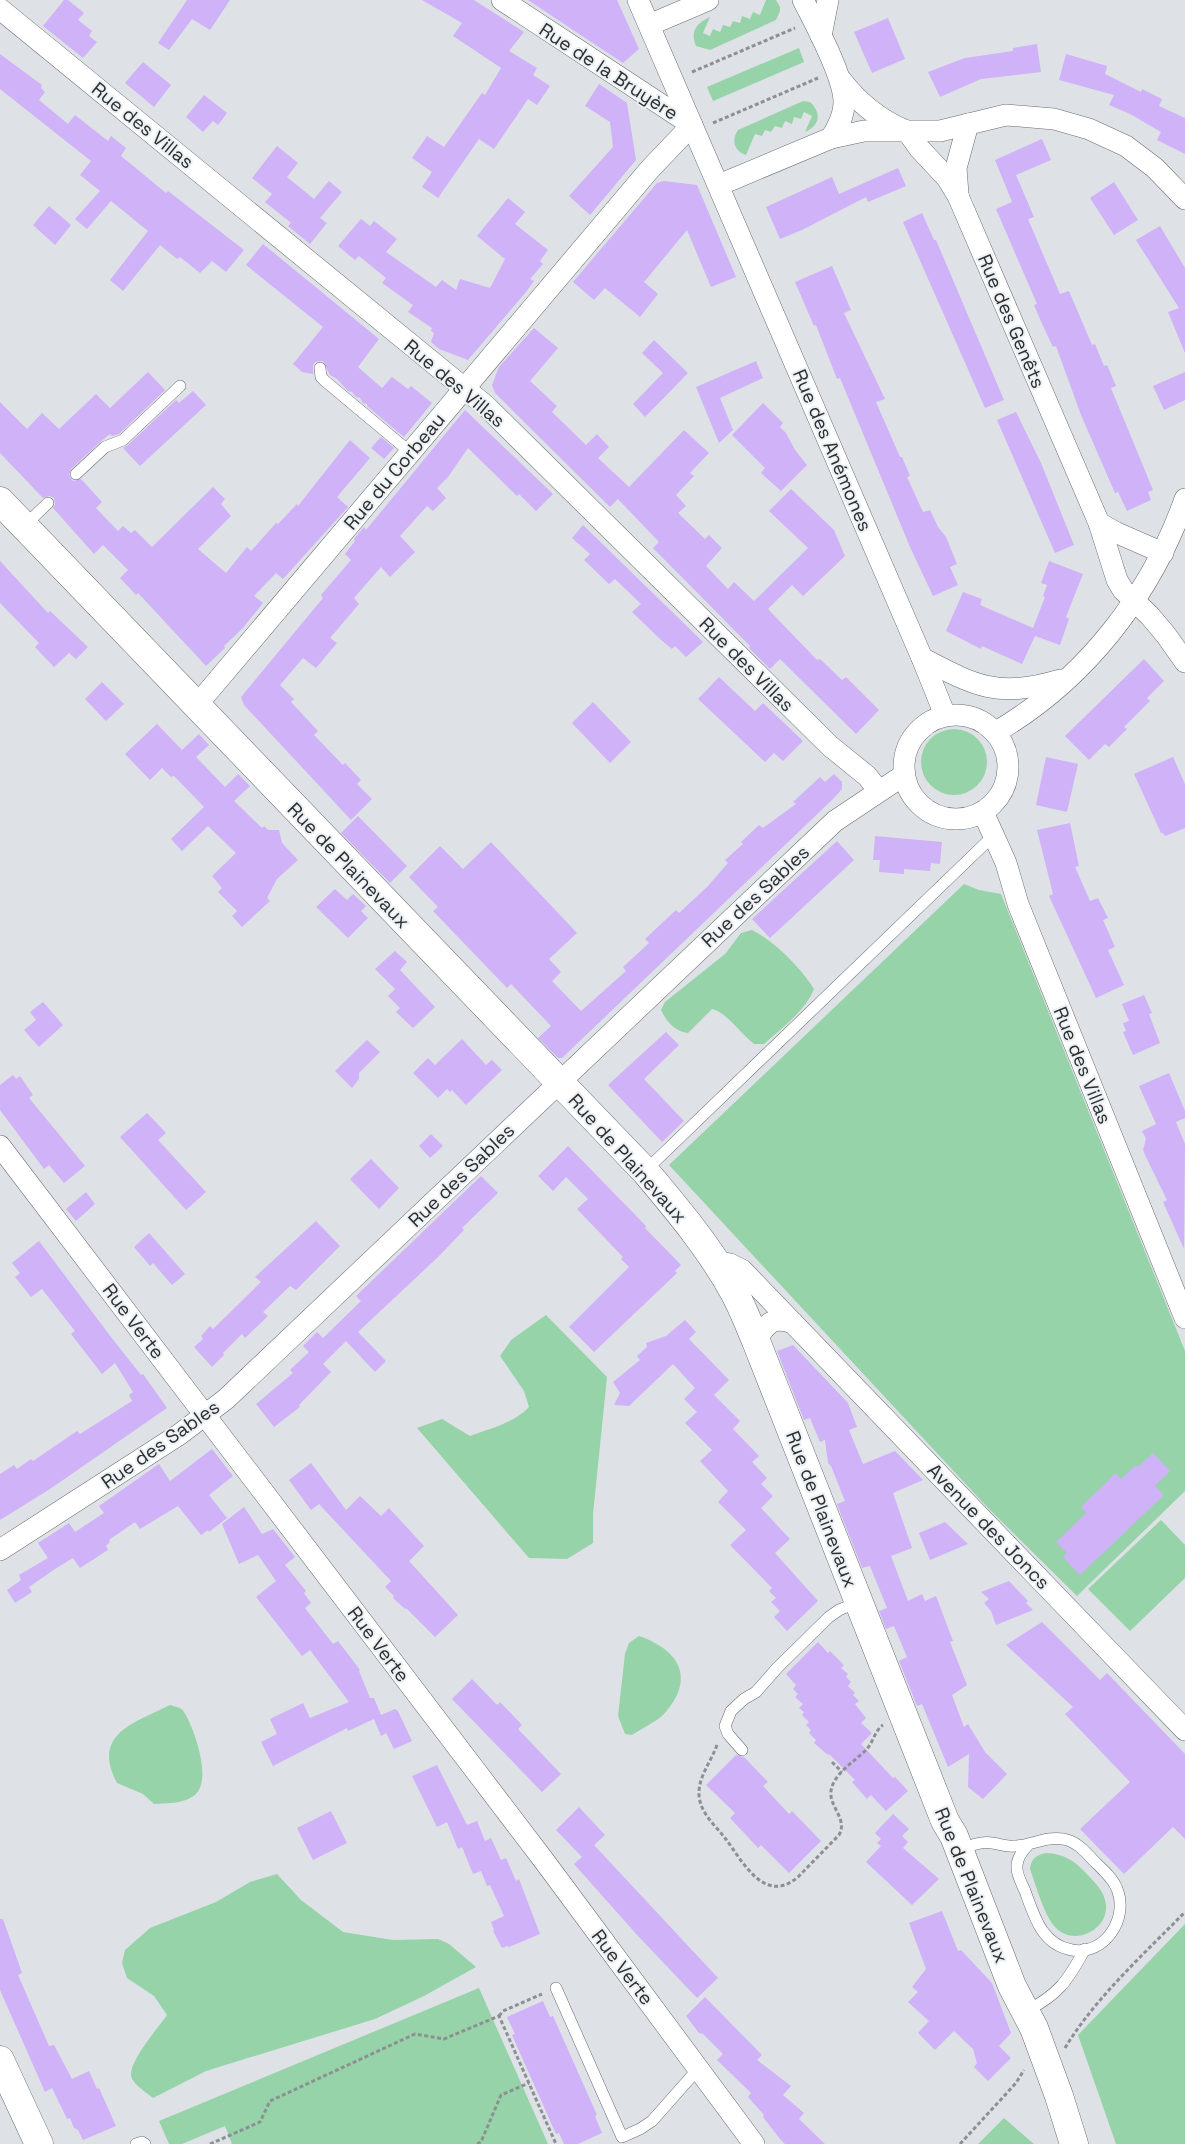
<svg xmlns="http://www.w3.org/2000/svg" width="1185" height="2144" font-family="'Space Grotesk',sans-serif">
  <rect width="100%" height="100%" fill="#dee2e6"/>
  <g fill="#96d3a9">
    <path d="M766 0H776L780 7V11L776 20 710 50 696 46C690 32 696 23 710 17L703 33 710 36 713 29 720 32 723 25 730 27 733 21 740 23 742 16 750 19 753 12 760 15Z"/>
    <polygon points="799,48 804,62 713,101 707,87"/>
    <path d="M803 101 810 102C822 113 820 125 805 132L812 116 804 112 801 119 794 117 792 124 785 121 782 128 775 126 771 132 765 130 762 136 755 134 746 155C734 151 731 140 738 130Z"/>
    <circle cx="954" cy="762" r="33"/>
    <polygon points="964,884 979,890 1001,894 1185,1351 1185,1491 1077,1596 988,1508 669,1165"/>
    <path d="M752 930C774 941 801 968 814 989 806 1010 781 1029 764 1044H754C741 1034 726 1012 712 1009L688 1033C674 1031 667 1022 661 1010L665 1002 725 954 741 933Z"/>
    <path d="M546 1315 607 1377 593 1514V1543L567 1559 529 1558 417 1428 442 1419 470 1436C490 1429 514 1423 529 1407L524 1391 500 1356 511 1340Z"/>
    <polygon points="1161,1520 1185,1545 1185,1578 1130,1631 1088,1589"/>
    <path d="M639 1636C680 1650 696 1679 664 1714 656 1722 642 1728 632 1735L625 1734 618 1716 625 1654 629 1643Z"/>
    <path d="M170 1705C176 1707 181 1707 184 1712 194 1728 212 1778 196 1794 185 1804 167 1803 154 1804L143 1794 117 1783C91 1734 134 1723 170 1705Z"/>
    <path d="M1046 1853C1064 1854 1073 1860 1085 1872 1093 1881 1102 1888 1105 1900 1113 1927 1076 1948 1056 1928 1044 1916 1036 1885 1030 1869 1031 1858 1037 1855 1046 1853Z"/>
    <path d="M277 1874 301 1900 343 1932 393 1940 438 1939 449 1944 476 1967 424 1996 375 2019 206 2071 153 2098C147 2093 136 2086 132 2079 125 2065 159 2027 167 2015L154 1996 127 1978 122 1963 125 1950 150 1928 216 1902 250 1882Z"/>
    <polygon points="1185,1924 1185,2144 1116,2144 1078,2035"/>
    <polygon points="479,1988 548,2144 232,2144 225,2126 182,2144 169,2144 159,2121"/>
    <polygon points="1004,2118 1034,2144 978,2144"/>
  </g>
  <g fill="#cfb2f8">
    <polygon points="64,0 68,0 84,13 78,20 92,31 89,36 97,42 83,58 43,26"/>
    <polygon points="187,0 230,0 210,30 192,19 169,50 158,43"/>
    <polygon points="422,0 474,0 524,32 509,51 537,68 533,75 550,86 537,105 528,99 494,149 479,139 438,198 422,187 432,172 412,158 427,136 444,147 482,93 485,95 501,68 453,36 462,23"/>
    <polygon points="528,0 617,0 639,49 623,63"/>
    <polygon points="888,18 905,59 872,73 854,32"/>
    <polygon points="1037,44 1041,72 981,79 940,97 928,72 965,58 1013,51 1013,48"/>
    <polygon points="0,54 42,85 41,88 45,92 39,100 68,124 75,115 108,141 111,136 126,148 121,156 166,193 168,191 244,250 226,272 212,261 200,273 180,257 177,259 160,245 123,291 110,280 148,231 111,201 87,229 75,219 100,191 80,175 91,161 0,89"/>
    <polygon points="1066,54 1107,66 1105,74 1141,92 1142,89 1162,99 1159,106 1185,118 1185,154 1157,140 1161,132 1130,114 1109,105 1114,95 1059,80"/>
    <polygon points="143,62 171,85 154,107 125,83"/>
    <polygon points="599,84 627,103 636,160 590,215 569,196 613,147 610,122 585,106"/>
    <polygon points="204,95 227,113 218,125 213,121 203,132 186,117"/>
    <polygon points="1042,139 1051,160 1016,175 1034,217 1028,219 1060,294 1069,291 1092,345 1095,344 1104,366 1107,365 1116,386 1111,388 1153,490 1148,492 1151,500 1127,511 1118,492 1115,493 1081,415 1056,346 1053,347 1043,326 1034,305 1037,304 996,209 1012,202 995,160"/>
    <polygon points="277,146 298,163 287,177 314,199 329,181 342,192 320,218 327,223 310,244 288,226 291,223 265,202 272,194 252,178"/>
    <polygon points="898,168 906,186 868,202 866,197 802,230 780,239 766,207 832,177 839,194"/>
    <polygon points="664,181 697,185 736,277 711,287 687,230 644,282 658,294 640,317 605,288 594,300 573,282 657,183"/>
    <polygon points="1114,182 1138,220 1114,235 1090,198"/>
    <polygon points="508,198 525,212 515,224 548,250 540,261 543,264 530,279 534,281 526,292 468,360 439,349 431,342 434,333 431,331 432,328 408,312 413,305 382,283 386,278 359,256 355,260 338,246 361,219 370,226 374,221 397,239 386,252 436,287 442,280 456,290 460,279 490,288 505,259 477,236"/>
    <polygon points="49,206 71,225 55,245 33,225"/>
    <polygon points="922,213 934,240 936,240 1004,400 985,408 903,222"/>
    <polygon points="1160,226 1185,268 1185,353 1168,312 1179,308 1136,240"/>
    <polygon points="263,244 379,339 358,367 382,388 392,377 408,389 411,386 432,403 404,437 367,406 367,404 363,403 360,398 356,397 352,392 348,391 337,379 330,375 323,361 315,362 313,365 313,374 302,372 293,364 323,327 246,265"/>
    <polygon points="832,266 851,310 844,313 885,399 876,402 900,457 902,457 910,476 907,477 923,512 930,510 938,527 946,537 957,564 950,567 958,585 933,596 910,547 840,378 837,379 816,325 814,326 795,282"/>
    <polygon points="534,328 558,348 530,381 557,406 552,412 586,445 597,434 609,447 598,458 629,487 684,430 709,453 690,473 694,476 676,495 686,506 678,513 705,539 709,535 722,548 706,566 728,589 734,582 754,601 808,548 769,511 791,489 834,530 845,556 803,596 792,585 768,609 817,660 820,659 842,680 846,677 879,710 856,734 780,659 770,669 749,648 750,646 653,548 659,542 618,499 610,507 495,393 492,385 499,367"/>
    <polygon points="654,340 688,373 645,417 633,404 663,373 642,353"/>
    <polygon points="756,361 763,378 720,398 733,430 719,443 696,387"/>
    <polygon points="148,372 165,390 119,434 112,436 110,434 100,442 71,469 69,475 73,481 81,479 102,502 96,508 118,531 123,526 131,533 135,530 152,547 213,487 225,499 221,504 231,516 198,549 226,573 247,547 251,551 276,523 278,524 297,504 298,506 350,440 370,458 337,497 348,507 283,579 276,573 254,596 263,603 242,629 224,646 225,648 206,666 138,593 136,595 120,578 128,570 103,545 94,554 53,508 55,505 54,498 50,496 43,498 0,453 0,402 27,429 42,413 59,429 96,394 110,408"/>
    <polygon points="1185,372 1185,400 1164,410 1153,386"/>
    <polygon points="193,391 206,405 140,466 123,448 128,445 176,400 179,403"/>
    <polygon points="763,403 783,423 780,427 786,433 795,450 807,465 781,491 761,473 765,468 732,435"/>
    <polygon points="465,410 553,494 536,511 519,494 517,496 468,448 448,477 437,488 446,498 433,511 427,506 400,536 415,552 390,577 381,567 354,598 359,604 330,638 337,643 316,668 303,658 280,685 294,699 291,702 318,731 314,735 343,765 345,763 361,780 357,784 372,799 351,820 244,705 241,697 323,598 321,595 351,560 345,554 355,541 354,539 364,527 366,530"/>
    <polygon points="1016,412 1041,463 1074,545 1055,553 997,420"/>
    <polygon points="381,437 394,448 384,459 371,448"/>
    <polygon points="583,525 703,642 686,657 675,646 672,649 660,639 632,612 641,604 615,579 609,584 584,560 590,554 572,538"/>
    <polygon points="0,561 48,613 50,611 88,647 76,659 69,653 54,667 35,647 39,643 0,603"/>
    <polygon points="1049,561 1083,574 1066,617 1069,619 1060,645 1035,636 1022,664 982,646 981,649 946,631 963,592 982,599 980,605 1033,628 1045,597 1043,596 1047,585 1041,583"/>
    <polygon points="1144,659 1164,681 1147,698 1150,701 1124,727 1127,729 1109,747 1105,744 1089,760 1065,736"/>
    <polygon points="719,677 755,711 763,703 803,741 783,761 774,753 765,762 698,699"/>
    <polygon points="102,682 124,704 106,721 85,699"/>
    <polygon points="593,702 631,742 610,763 572,723"/>
    <polygon points="157,724 182,750 199,734 209,745 196,757 225,787 238,774 250,786 234,801 262,828 264,826 268,830 279,830 282,843 298,860 277,879 267,898 270,901 242,927 232,916 237,911 218,892 222,888 212,876 236,853 208,826 182,851 171,839 204,807 174,776 171,777 162,768 150,780 125,754"/>
    <polygon points="1046,757 1078,764 1067,812 1036,805"/>
    <polygon points="1173,757 1185,784 1185,828 1165,836 1163,833 1161,833 1134,774"/>
    <polygon points="834,774 842,782 842,789 832,800 562,1058 558,1058 538,1038 551,1026 511,984 507,988 433,911 438,907 409,877 440,846 463,869 491,842 577,933 549,959 561,972 552,981 581,1011 626,971 623,967 649,943 645,939 676,910 679,913 707,887 728,863 725,860 743,844 741,842 759,825 763,828 796,804 793,802 820,777 825,782"/>
    <polygon points="358,816 407,866 390,883 341,833"/>
    <polygon points="1070,823 1079,866 1075,867 1090,901 1098,898 1108,918 1103,920 1115,947 1108,950 1124,985 1096,998 1049,896 1053,894 1037,830"/>
    <polygon points="875,836 942,842 940,864 931,863 930,871 904,869 904,874 879,872 880,860 873,860"/>
    <polygon points="837,841 854,860 770,938 752,919"/>
    <polygon points="335,889 347,900 353,894 366,906 361,911 368,918 348,938 316,907"/>
    <polygon points="395,951 407,962 400,970 435,1007 413,1028 396,1012 400,1008 388,996 395,989 375,969"/>
    <polygon points="1144,995 1152,1013 1149,1014 1160,1043 1133,1055 1123,1032 1126,1031 1123,1023 1129,1021 1122,1004"/>
    <polygon points="43,1002 63,1025 39,1047 24,1030 36,1020 30,1012"/>
    <polygon points="666,1032 679,1045 644,1079 684,1121 662,1142 608,1085"/>
    <polygon points="462,1039 486,1065 492,1060 502,1070 466,1105 452,1090 450,1092 447,1089 438,1098 413,1073 428,1058 435,1065"/>
    <polygon points="367,1040 380,1052 359,1073 359,1079 352,1088 335,1071"/>
    <polygon points="1169,1073 1185,1111 1185,1118 1176,1122 1185,1144 1184,1249 1163,1202 1167,1200 1145,1155 1143,1150 1146,1139 1142,1131 1156,1124 1139,1086"/>
    <polygon points="13,1075 16,1079 20,1076 33,1095 29,1098 85,1166 64,1183 49,1165 44,1169 0,1110 0,1085"/>
    <polygon points="147,1113 166,1133 158,1140 206,1192 186,1210 120,1137"/>
    <polygon points="431,1134 443,1146 430,1158 419,1146"/>
    <polygon points="568,1146 646,1226 645,1228 681,1265 675,1271 677,1273 594,1352 569,1327 629,1267 621,1259 623,1257 577,1209 588,1199 566,1177 553,1191 538,1176"/>
    <polygon points="371,1159 399,1188 379,1209 350,1179"/>
    <polygon points="481,1176 498,1193 462,1228 464,1230 438,1257 358,1332 386,1361 375,1372 346,1341 323,1364 331,1372 299,1405 300,1407 274,1427 256,1404 293,1373 290,1370 309,1352 303,1346 317,1332 323,1338 361,1301 356,1296"/>
    <polygon points="86,1192 95,1204 76,1221 66,1209"/>
    <polygon points="316,1221 340,1246 296,1290 290,1286 263,1312 268,1316 245,1338 242,1334 223,1353 224,1355 212,1367 194,1347 203,1339 201,1336 210,1326 213,1329 261,1282 255,1277"/>
    <polygon points="149,1233 185,1274 172,1285 153,1263 150,1266 134,1247"/>
    <polygon points="39,1241 111,1337 141,1375 143,1374 167,1408 50,1489 0,1520 0,1474 14,1465 17,1469 31,1459 33,1461 77,1431 80,1434 132,1401 129,1395 133,1392 115,1363 102,1374 71,1334 75,1331 42,1289 31,1297 15,1277 20,1273 12,1263"/>
    <polygon points="685,1320 696,1332 689,1339 729,1380 714,1395 740,1421 733,1429 759,1456 752,1462 767,1478 761,1484 773,1496 761,1508 790,1539 775,1553 818,1601 787,1631 774,1617 780,1611 771,1602 776,1598 769,1591 772,1588 730,1545 746,1530 718,1502 728,1491 700,1461 712,1450 685,1423 697,1412 684,1399 695,1388 673,1364 629,1406 614,1405 620,1393 613,1382 640,1360 637,1356 647,1347 646,1343 666,1336"/>
    <polygon points="793,1345 848,1403 857,1427 849,1430 863,1464 895,1451 923,1480 893,1493 912,1548 891,1556 908,1601 922,1594 925,1601 936,1596 953,1641 950,1642 967,1685 952,1695 964,1727 968,1724 985,1752 1007,1774 983,1799 968,1787 969,1754 948,1767 922,1704 917,1706 899,1661 907,1657 894,1626 886,1629 879,1611 887,1608 870,1566 862,1568 837,1504 845,1501 831,1466 828,1463 825,1440 820,1442 810,1418 804,1420 777,1351"/>
    <polygon points="212,1449 233,1476 209,1495 227,1518 209,1532 208,1530 201,1535 178,1506 140,1529 135,1522 109,1540 110,1542 106,1546 108,1550 80,1568 73,1558 55,1569 29,1587 32,1592 15,1603 7,1590 21,1580 19,1575 48,1558 38,1543 69,1523 75,1532 104,1513 99,1506 159,1464 170,1481"/>
    <polygon points="1153,1453 1170,1471 1155,1486 1164,1495 1080,1575 1063,1557 1067,1553 1056,1542 1086,1513 1081,1507 1116,1473 1121,1479 1136,1465 1138,1467"/>
    <polygon points="311,1463 346,1510 360,1496 381,1516 389,1508 424,1546 409,1561 458,1615 435,1637 406,1608 405,1609 393,1598 394,1596 385,1587 391,1581 319,1504 311,1510 289,1480"/>
    <polygon points="244,1507 262,1534 273,1529 295,1557 285,1565 306,1591 304,1593 311,1603 305,1608 333,1644 338,1641 360,1670 359,1671 370,1698 374,1698 381,1715 395,1709 398,1711 412,1741 394,1749 386,1733 381,1736 374,1719 348,1731 347,1728 273,1766 261,1742 277,1734 270,1719 303,1703 310,1718 349,1702 310,1650 302,1656 256,1597 276,1581 258,1555 239,1564 222,1524"/>
    <polygon points="945,1522 968,1544 930,1560 919,1533"/>
    <polygon points="1009,1581 1028,1601 1026,1603 1033,1610 996,1625 991,1611 984,1603 989,1599 981,1592"/>
    <polygon points="1042,1622 1100,1680 1107,1673 1185,1754 1185,1839 1173,1827 1124,1874 1080,1829 1130,1782 1065,1714 1073,1707 1006,1645"/>
    <polygon points="818,1642 828,1653 830,1651 844,1665 841,1668 848,1674 846,1677 851,1682 848,1686 855,1693 853,1695 859,1701 855,1704 866,1718 861,1723 872,1733 861,1744 893,1778 895,1777 908,1791 886,1811 871,1795 867,1799 852,1782 855,1780 829,1754 828,1755 814,1743 816,1740 809,1733 811,1730 806,1725 809,1722 802,1715 804,1712 799,1708 803,1704 795,1697 798,1694 793,1689 796,1685 786,1674"/>
    <polygon points="472,1679 497,1705 500,1702 522,1725 518,1729 561,1774 542,1792 452,1699"/>
    <polygon points="736,1755 744,1757 768,1782 763,1786 789,1814 792,1811 821,1841 789,1873 761,1845 758,1848 730,1818 735,1813 706,1785"/>
    <polygon points="437,1765 467,1825 477,1821 485,1841 491,1838 501,1860 506,1858 516,1881 519,1879 540,1934 509,1947 507,1946 502,1948 493,1931 494,1930 491,1922 504,1916 490,1885 487,1886 481,1871 473,1874 462,1847 458,1849 447,1822 437,1827 412,1776"/>
    <polygon points="579,1807 605,1835 594,1845 718,1978 697,1998 638,1936 574,1864 582,1857 556,1830"/>
    <polygon points="331,1811 347,1843 313,1860 297,1828"/>
    <polygon points="893,1814 909,1829 902,1836 908,1842 903,1848 939,1879 912,1905 866,1862 881,1846 877,1843 881,1839 875,1833"/>
    <polygon points="942,1911 958,1951 961,1950 992,1983 1011,2033 999,2046 1011,2058 988,2081 974,2067 977,2063 973,2049 954,2031 935,2050 918,2033 929,2021 908,2002 918,1992 912,1987 926,1969 909,1923"/>
    <polygon points="0,1919 3,1919 22,1973 18,1975 49,2046 54,2045 72,2079 89,2071 97,2089 99,2088 116,2126 83,2140 78,2130 74,2128 70,2118 67,2119 52,2088 45,2092 0,1990"/>
    <polygon points="705,1997 762,2055 757,2060 791,2086 783,2095 804,2113 799,2119 825,2144 785,2144 780,2139 763,2117 764,2115 748,2097 751,2093 717,2060 723,2054 703,2034 699,2033 686,2016"/>
    <polygon points="543,2001 550,2017 553,2016 597,2115 595,2116 602,2133 578,2144 564,2144 559,2133 556,2134 512,2035 515,2034 507,2017"/>
  </g>
  <g fill="none" stroke-linecap="round" stroke-linejoin="round">
    <defs>
      <g id="lane">
        <polyline points="320,368 321,377 325,381 410,452"/>
        <polyline points="76,474 105,447 123,440 180,386"/>
        <polyline points="24,526 48,503"/>
        <polyline points="645,1171 994,835"/>
        <polyline points="742,1750 728,1734 725,1726 731,1711 744,1699 756,1692 778,1667 829,1617 839,1610 858,1602"/>
        <path d="M959 1850C969 1846 981 1841 992 1843 1000 1844 1007 1847 1014 1846 1031 1846 1045 1836 1063 1839 1076 1841 1085 1851 1093 1860 1102 1869 1113 1878 1117 1889 1129 1918 1105 1956 1072 1950 1042 1945 1034 1916 1025 1891 1022 1884 1016 1874 1017 1866 1017 1857 1023 1850 1029 1844"/>
        <polyline points="556,1988 622,2137 640,2129 652,2121 698,2069"/>
        <path d="M1025 2012C1059 1994 1067 1982 1085 1949"/>
        <polyline points="136,2144 142,2142 145,2144"/>
      </g>
      <g id="street">
        <polyline points="638,0 922,658 945,715"/>
        <polyline points="0,9 486,406 830,746 867,776 879,791"/>
        <polyline points="649,25 708,0"/>
        <polyline points="821,36 828,0"/>
        <path d="M841 80C858 102 878 119 904 130"/>
        <polyline points="907,131 919,148 947,178 958,196 1099,523 1117,580 1123,590 1150,616 1166,635 1185,662"/>
        <polyline points="831,138 864,131 940,131 1006,115 1054,119 1089,129 1126,146 1155,168 1185,199"/>
        <path d="M719 185 831 138C838 127 844 116 844 103 845 79 815 23 803 0"/>
        <polyline points="958,194 956,168 968,124"/>
        <polyline points="1099,523 1115,532 1163,553"/>
        <path d="M922 658C977 687 998 698 1060 680"/>
        <polyline points="196,706 650,169 692,125 502,0"/>
        <circle cx="956" cy="767" r="52"/>
        <path d="M996 732C1085 680 1151 595 1185 499"/>
        <polyline points="983,812 1006,863 1018,904 1185,1318"/>
        <polyline points="0,1146 545,1862 754,2144"/>
        <polyline points="715,1261 730,1264 742,1270 1185,1730"/>
        <path d="M756 1341C766 1323 773 1316 793 1323"/>
        <polyline points="0,1550 180,1434 226,1399 835,821 904,775"/>
      </g>
      <g id="secondary">
        <path d="M0 501 645 1171C677 1209 710 1248 734 1292 743 1308 749 1325 756 1341L945 1821 954 1836 1012 1986 1034 2028 1059 2096 1074 2144"/>
        <polyline points="0,2060 39,2144"/>
      </g>
    </defs>
    <use href="#lane" stroke="#686c70" stroke-width="12"/>
    <use href="#street" stroke="#686c70" stroke-width="22"/>
    <use href="#secondary" stroke="#686c70" stroke-width="29"/>
    <g stroke="#8d9093" stroke-width="3" stroke-dasharray="4 2.5" stroke-linecap="butt">
      <polyline points="692,72 795,28"/>
      <polyline points="713,123 818,78"/>
      <path d="M717 1745C711 1762 698 1777 699 1795 700 1813 715 1825 725 1838 742 1860 764 1906 798 1877L839 1835C848 1819 829 1807 831 1791 833 1774 855 1761 866 1750 873 1743 875 1730 883 1725"/>
      <polyline points="832,1762 842,1772"/>
      <polyline points="499,2016 503,2011 542,1994"/>
      <path d="M1065 2048C1095 1998 1144 1954 1185 1912"/>
      <polyline points="210,2144 260,2122 270,2101 415,2034 444,2039 499,2016 556,2144"/>
      <polyline points="477,2144 481,2142 501,2095 529,2083"/>
      <polyline points="960,2144 1016,2083 1024,2070"/>
    </g>
    <use href="#lane" stroke="#fff" stroke-width="11"/>
    <use href="#street" stroke="#fff" stroke-width="21"/>
    <use href="#secondary" stroke="#fff" stroke-width="28"/>
  </g>
  <g text-anchor="middle" stroke-width="4" stroke-linejoin="round" paint-order="stroke">
    <g font-size="19" fill="#2b2d2f" stroke="#ebf0f4">
      <text transform="translate(609 71) rotate(33)" y="7">Rue de la Bruyère</text>
      <text transform="translate(143 125) rotate(39)" y="7">Rue des Villas</text>
      <text transform="translate(1012 321) rotate(67)" y="7">Rue des Genêts</text>
      <text transform="translate(455 383) rotate(40)" y="7">Rue des Villas</text>
      <text transform="translate(833 450) rotate(67)" y="7">Rue des Anémones</text>
      <text transform="translate(394 471) rotate(-50)" y="7">Rue du Corbeau</text>
      <text transform="translate(747 664) rotate(45)" y="7">Rue des Villas</text>
      <text transform="translate(349 865) rotate(46)" y="7">Rue de Plainevaux</text>
      <text transform="translate(755 896) rotate(-43)" y="7">Rue des Sables</text>
      <text transform="translate(1083 1065) rotate(68)" y="7">Rue des Villas</text>
      <text transform="translate(628 1158) rotate(48)" y="7">Rue de Plainevaux</text>
      <text transform="translate(461 1175) rotate(-44)" y="7">Rue des Sables</text>
      <text transform="translate(134 1321) rotate(53)" y="7">Rue Verte</text>
      <text transform="translate(160 1444) rotate(-35)" y="7">Rue des Sables</text>
      <text transform="translate(822 1509) rotate(69)" y="7">Rue de Plainevaux</text>
      <text transform="translate(989 1526) rotate(46)" y="7">Avenue des Joncs</text>
      <text transform="translate(379 1644) rotate(53)" y="7">Rue Verte</text>
      <text transform="translate(972 1885) rotate(68)" y="7">Rue de Plainevaux</text>
      <text transform="translate(623 1967) rotate(53)" y="7">Rue Verte</text>
    </g>
  </g>
</svg>
